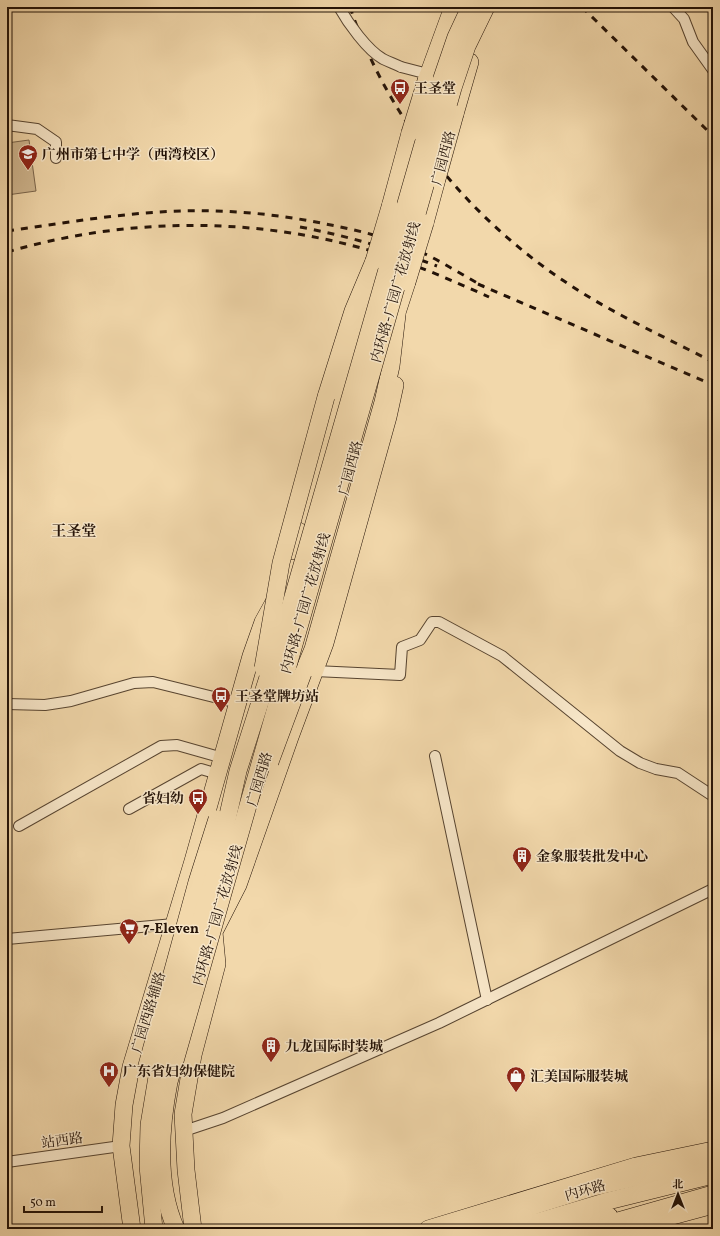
<svg xmlns="http://www.w3.org/2000/svg" width="720" height="1236" font-family="Vollkorn,'Noto Serif SC',serif">
  <rect width="100%" height="100%" fill="#f2d8ab"/>
  <filter id="stains"><feTurbulence type="fractalNoise" baseFrequency=".005" numOctaves="4"/><feColorMatrix values="0 0 0 0 .2 0 0 0 0 .09 0 0 0 0 .02 0 0 0 .5 -.17"/></filter>
  <radialGradient id="worn" r=".72"><stop offset=".6" stop-color="#630" stop-opacity="0"/><stop offset="1" stop-color="#630" stop-opacity=".3"/></radialGradient>
  <polygon fill="#cfb68f" stroke="#79644b" points="29,140 36,191 7,195 7,143"/>
  <g fill="none" stroke-linecap="round" stroke-linejoin="round">
    <defs>
      <g id="minor">
        <polyline points="673,7 684,19 693,42 713,70"/>
        <polyline points="401,67 428,74"/>
        <polyline points="7,125 37,129 56,142 56,158"/>
        <polyline points="315,671 400,675 402,647 420,640 432,622 439,622 502,656 620,751 640,763 656,769 678,773 713,796"/>
        <polyline points="7,704 45,705 71,701 134,683 153,682 238,703"/>
        <polyline points="435,756 487,1000"/>
        <polyline points="129,809 201,769 218,774"/>
        <polyline points="19,826 161,746 177,745 223,758"/>
        <polyline points="7,939 174,924"/>
        <polyline points="184,1131 223,1118 439,1023 713,889"/>
        <polyline points="7,1162 121,1146"/>
      </g>
      <g id="primary">
        <polyline points="426,81 453,7"/>
        <polyline points="455,114 470,62"/>
        <polyline points="390,207 410,133"/>
        <polyline points="425,223 437,179"/>
        <polyline points="392,328 407,282"/>
        <polyline points="307,516 360,328 371,277"/>
        <polyline points="132,1229 121,1146 124,1105 131,1067 193,861 251,656 263,622 293,568"/>
        <polyline points="193,1229 186,1170 183,1114 193,1055 217,964 214,932 238,885 290,737 325,643 388,417 395,385"/>
        <polyline points="428,1229 636,1166 713,1150"/>
        <polyline points="492,1229 529,1217"/>
        <polyline points="556,1229 609,1216"/>
        <polyline points="624,1229 713,1205"/>
      </g>
      <g id="trunk">
        <polyline points="326,397 353,311 374,261"/>
        <polyline points="303,673 313,649 383,402 391,366 397,315"/>
        <polyline points="460,1229 594,1187 713,1160"/>
        <polyline points="514,1229 608,1201 713,1175"/>
        <polyline points="590,1229 713,1194"/>
      </g>
    </defs>
    <use href="#minor" stroke="#574430" stroke-width="12"/>
    <use href="#primary" stroke="#231207" stroke-width="18"/>
    <use href="#trunk" stroke="#231207" stroke-width="18"/>
    <use href="#minor" stroke="#f7e6c8" stroke-width="10"/>
    <use href="#primary" stroke="#f2d8ab" stroke-width="17"/>
    <use href="#trunk" stroke="#f2d8ab" stroke-width="17"/>
    <g stroke="#231207" stroke-width="3" stroke-dasharray="7 7" stroke-linecap="butt">
      <path d="M350 7C387 118 468 217 564 281 611 313 663 336 713 362"/>
      <polyline points="582,7 713,136"/>
      <path d="M300 227C348 236 392 249 437 266"/>
      <path d="M7 231C58 224 109 215 160 212 215 208 272 213 326 224 357 230 390 238 419 251 441 261 462 275 483 286"/>
      <path d="M7 252C134 215 271 216 397 259 428 270 458 283 489 297"/>
      <polyline points="478,284 713,385"/>
    </g>
    <defs>
      <path id="minor-bridge" d="M339 7C348 23 367 50 383 59 389 62 395 64 401 67"/>
      <g id="primary-bridge">
        <polyline points="410,133 426,81"/>
        <polyline points="437,179 455,114"/>
        <polyline points="374,261 390,207"/>
        <polyline points="407,282 425,223"/>
      </g>
      <g id="trunk-bridge">
        <polyline points="263,668 281,563 326,397"/>
        <polyline points="270,762 303,673"/>
        <polyline points="146,1069 197,882 217,819"/>
        <polyline points="154,1229 148,1166 149,1125 159,1065 216,868 238,771 286,621 442,78 456,37 470,7"/>
        <path d="M176 1229C156 1184 160 1129 169 1082L453 88 467 46 486 7"/>
      </g>
    </defs>
    <use href="#minor-bridge" stroke="#574430" stroke-width="12" stroke-linecap="butt"/>
    <use href="#primary-bridge" stroke="#231207" stroke-width="18" stroke-linecap="butt"/>
    <use href="#trunk-bridge" stroke="#231207" stroke-width="18" stroke-linecap="butt"/>
    <use href="#minor-bridge" stroke="#f7e6c8" stroke-width="10"/>
    <use href="#primary-bridge" stroke="#f2d8ab" stroke-width="17"/>
    <use href="#trunk-bridge" stroke="#f2d8ab" stroke-width="17"/>
  </g>
  <defs>
    <symbol id="bus-pin" viewBox="-11 -11 22 30"><path d="M0 17L-7.5 6A9.5 9.5 0 1 1 7.5 6Z" fill="#8f2418" stroke="#f7e6c8"/><path d="M-5-6H5V4H4V6H2V4H-2V6H-4V4H-5ZM-3.5-4V0h7V-4ZM-3.5 1.2v1.5H-2V1.2ZM2 1.2v1.5H3.5V1.2Z" fill="#fff"/></symbol>
    <symbol id="school-pin" viewBox="-11 -11 22 30"><path d="M0 17L-7.5 6A9.5 9.5 0 1 1 7.5 6Z" fill="#8f2418" stroke="#f7e6c8"/><path d="M0-5L7-2L0 1L-7-2ZM-4 1L0 2.5L4 1V4Q0 6-4 4Z" fill="#fff"/></symbol>
    <symbol id="building-pin" viewBox="-11 -11 22 30"><path d="M0 17L-7.5 6A9.5 9.5 0 1 1 7.5 6Z" fill="#8f2418" stroke="#f7e6c8"/><path d="M-4-6H4V6H1V3H-1V6H-4ZM-2.5-4.3h1.7v1.8h-1.7ZM.8-4.3h1.7v1.8H.8ZM-2.5-1h1.7V.8h-1.7ZM.8-1h1.7V.8H.8Z" fill="#fff"/></symbol>
    <symbol id="supermarket-pin" viewBox="-11 -11 22 30"><path d="M0 17L-7.5 6A9.5 9.5 0 1 1 7.5 6Z" fill="#8f2418" stroke="#f7e6c8"/><path d="M-6-5.5h2.5l.6 2H6L4.5 2H-2.5L-4.4-4H-6ZM-1.5 3.2a1.3 1.3 0 1 0 .1 0ZM3 3.2a1.3 1.3 0 1 0 .1 0Z" fill="#fff"/></symbol>
    <symbol id="hospital-pin" viewBox="-11 -11 22 30"><path d="M0 17L-7.5 6A9.5 9.5 0 1 1 7.5 6Z" fill="#8f2418" stroke="#f7e6c8"/><path d="M-5-5h3v3.5h4V-5h3V5h-3V1.5h-4V5h-3Z" fill="#fff"/></symbol>
    <symbol id="shop-pin" viewBox="-11 -11 22 30"><path d="M0 17L-7.5 6A9.5 9.5 0 1 1 7.5 6Z" fill="#8f2418" stroke="#f7e6c8"/><path d="M-5-2.5h2.3a2.7 3.5 0 0 1 5.4 0H5L5.5 6h-11ZM-1.5-2.5h3a1.5 2.3 0 0 0-3 0Z" fill="#fff"/></symbol>
  </defs>
  <g fill-rule="evenodd">
    <use href="#bus-pin" x="389" y="77" width="22" height="30"/>
    <use href="#school-pin" x="17" y="143" width="22" height="30"/>
    <use href="#bus-pin" x="210" y="685" width="22" height="30"/>
    <use href="#bus-pin" x="187" y="787" width="22" height="30"/>
    <use href="#building-pin" x="511" y="845" width="22" height="30"/>
    <use href="#supermarket-pin" x="118" y="917" width="22" height="30"/>
    <use href="#building-pin" x="260" y="1035" width="22" height="30"/>
    <use href="#hospital-pin" x="98" y="1060" width="22" height="30"/>
    <use href="#shop-pin" x="505" y="1065" width="22" height="30"/>
  </g>
  <g text-anchor="middle" stroke-width="3" stroke-linejoin="round" paint-order="stroke">
    <g font-size="14" font-weight="bold" fill="#231207" stroke="#f7e6c8" text-anchor="start">
      <text x="414" y="93">王圣堂</text>
      <text x="42" y="159">广州市第七中学（西湾校区）</text>
      <text x="235" y="701">王圣堂牌坊站</text>
      <text x="184" y="803" text-anchor="end">省妇幼</text>
      <text x="536" y="861">金象服装批发中心</text>
      <text x="143" y="933">7-Eleven</text>
      <text x="285" y="1051">九龙国际时装城</text>
      <text x="123" y="1076">广东省妇幼保健院</text>
      <text x="530" y="1081">汇美国际服装城</text>
    </g>
    <g font-size="14" fill="#231207" stroke="#f7e6c8">
      <text transform="translate(443 158) rotate(-75)" y="5">广园西路</text>
      <text transform="translate(395 292) rotate(-74)" y="5">内环路-广园广花放射线</text>
      <text transform="translate(350 468) rotate(-75)" y="5">广园西路</text>
      <text transform="translate(305 603) rotate(-74)" y="5">内环路-广园广花放射线</text>
      <text transform="translate(259 779) rotate(-73)" y="5">广园西路</text>
      <text transform="translate(217 915) rotate(-74)" y="5">内环路-广园广花放射线</text>
      <text transform="translate(148 1012) rotate(-73)" y="5">广园西路辅路</text>
      <text transform="translate(62 1140) rotate(-8)" y="5">站西路</text>
      <text transform="translate(585 1190) rotate(-16)" y="5">内环路</text>
    </g>
    <g font-size="15" font-weight="bold" fill="#231207" stroke="#f7e6c8">
      <text x="74" y="536">王圣堂</text>
    </g>
  </g>
  <rect width="720" height="1236" fill="none" stroke="#f2d8ab" stroke-width="24"/>
  <rect x="8" y="8" width="704" height="1220" fill="none" stroke="#231207" stroke-width="2"/>
  <rect x="12" y="12" width="696" height="1212" fill="none" stroke="#231207"/>
  <g transform="translate(678 1194)" stroke="#f7e6c8" stroke-width="3" paint-order="stroke">
  <path d="M0-3L7 15L0 10L-7 15Z" fill="#231207"/>
  <text y="-6" font-size="11" font-weight="bold" text-anchor="middle" fill="#231207">北</text>
  </g>
  <path d="M24 1206v6h78v-6" fill="none" stroke="#231207" stroke-width="2"/>
  <text x="30" y="1206" font-size="12" fill="#231207" stroke="#f7e6c8" stroke-width="3" paint-order="stroke">50 m</text>
  <rect width="100%" height="100%" filter="url(#stains)"/>
  <rect width="100%" height="100%" fill="url(#worn)"/>
</svg>
